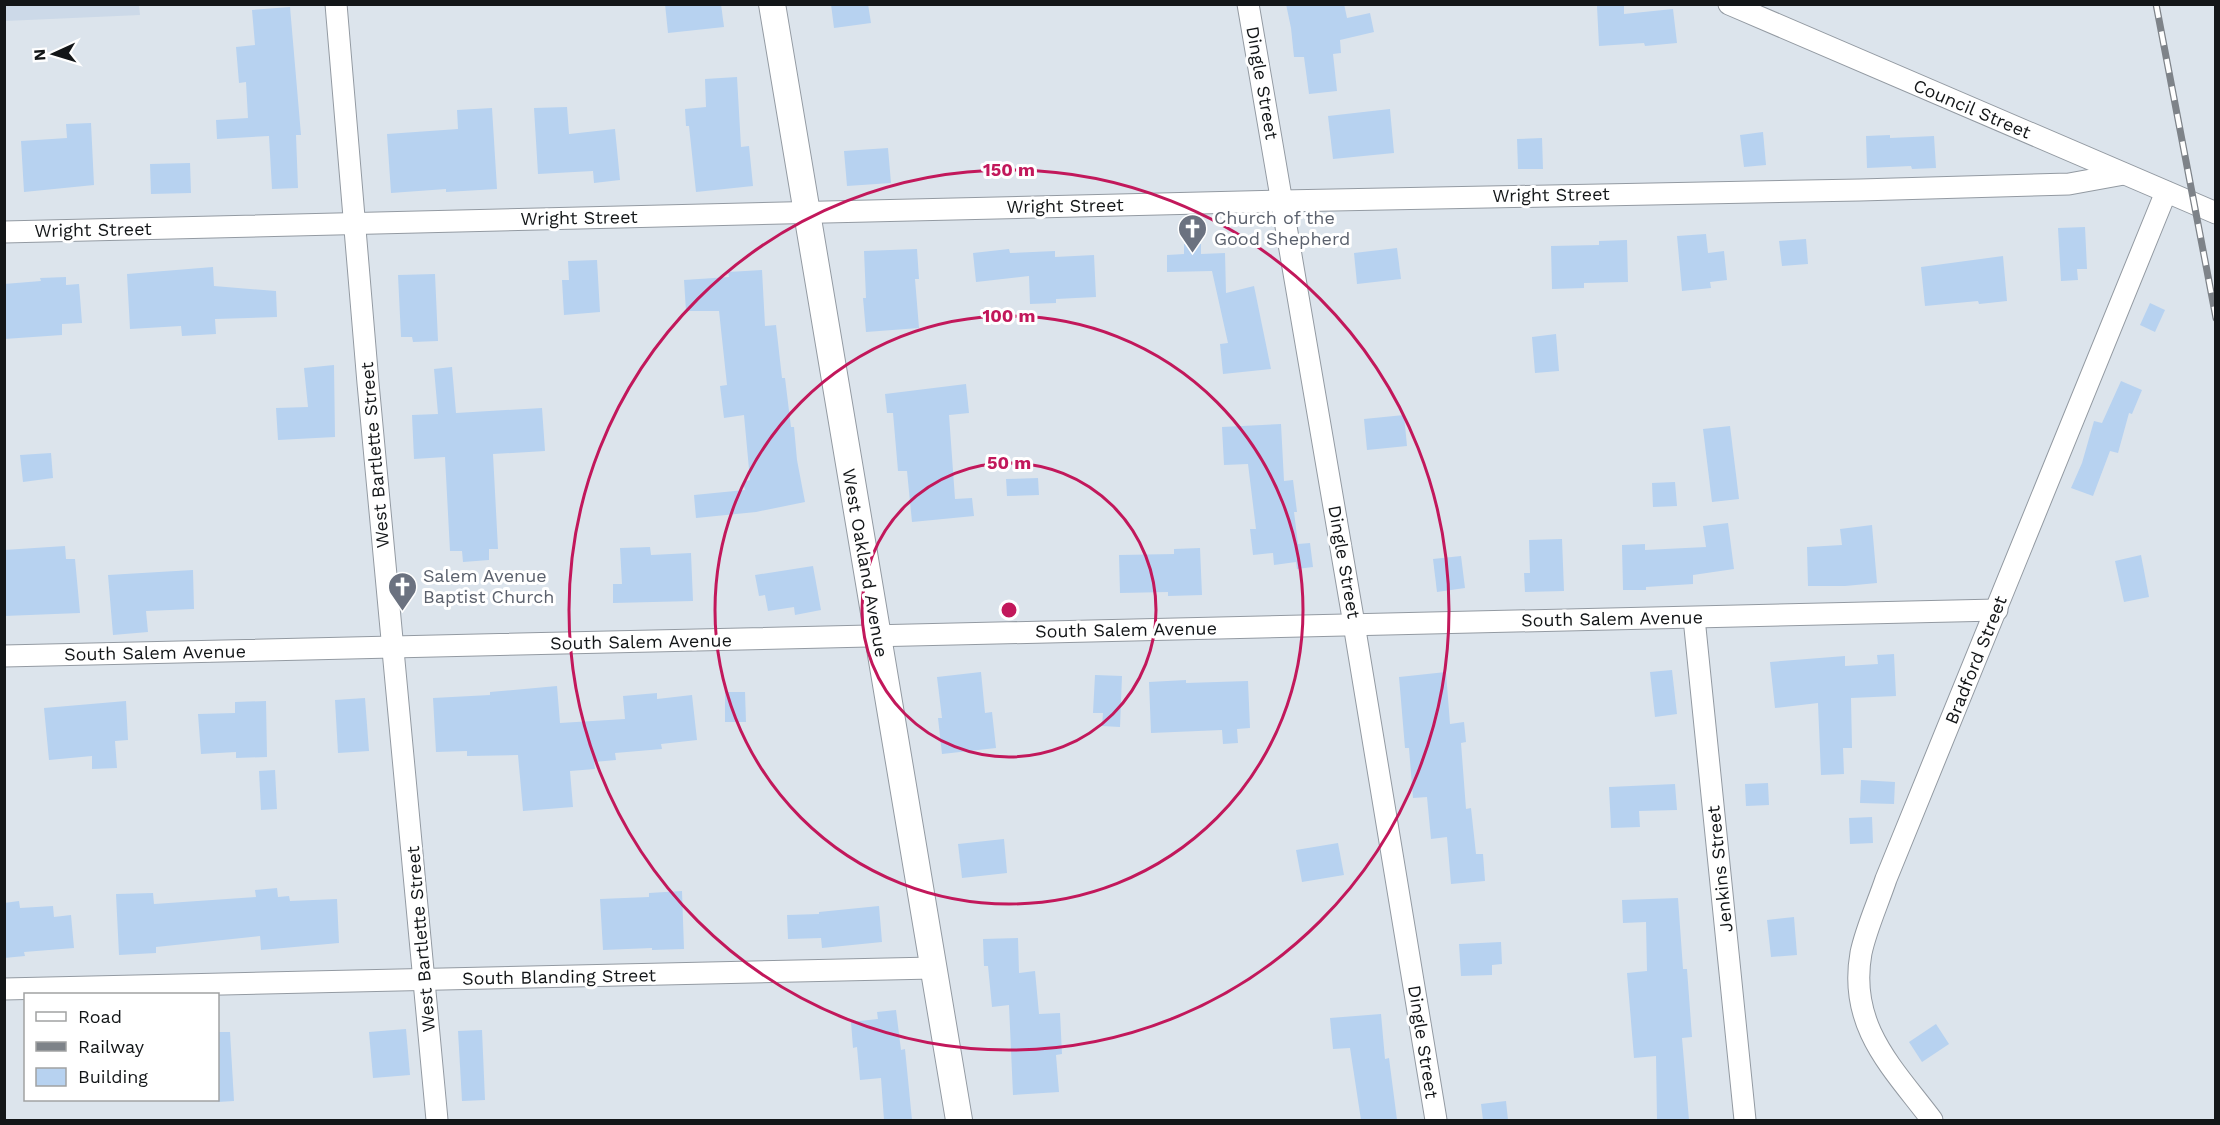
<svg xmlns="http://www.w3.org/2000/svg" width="2220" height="1125" font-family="'Work Sans',sans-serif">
  <rect width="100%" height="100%" fill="#dce4ec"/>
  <polygon fill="#ccd9e8" points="4,5 139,5 140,15 5,21"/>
  <g fill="#b7d2f0">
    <polygon points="665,4 721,4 724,27 668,33"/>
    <polygon points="831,4 868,4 871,23 834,28"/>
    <polygon points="1286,4 1344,4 1347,18 1370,13 1374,32 1340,40 1341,53 1333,54 1337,91 1309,94 1304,57 1294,57 1291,28"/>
    <polygon points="1624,5 1624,14 1673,9 1677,43 1645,46 1644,43 1599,46 1597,6"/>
    <polygon points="290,7 301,135 296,135 298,188 272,189 269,136 217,139 216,120 248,118 246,82 239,83 236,47 255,45 252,10"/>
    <polygon points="737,77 741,147 749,146 753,186 696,192 689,126 686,126 685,109 706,107 705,79"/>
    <polygon points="567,107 569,134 615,129 620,180 594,183 593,171 538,174 534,108"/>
    <polygon points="492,108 497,189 446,192 446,189 391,193 387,134 458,129 457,110"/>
    <polygon points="1390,109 1394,153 1333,159 1328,116"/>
    <polygon points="91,123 94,185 24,192 21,141 67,138 66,124"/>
    <polygon points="1763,132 1766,165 1744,167 1740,135"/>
    <polygon points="1890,135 1890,138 1934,136 1936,168 1912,169 1911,166 1867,168 1866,136"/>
    <polygon points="1542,138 1543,169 1518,169 1517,139"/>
    <polygon points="888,148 891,183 847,186 844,151"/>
    <polygon points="190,163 191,193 151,194 150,164"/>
    <polygon points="2085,227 2087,269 2077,269 2078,280 2061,281 2058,228"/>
    <polygon points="1706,234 1708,253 1724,251 1727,280 1710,282 1711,288 1682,291 1677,236"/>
    <polygon points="1806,239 1808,264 1782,266 1779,241"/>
    <polygon points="1627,240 1628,282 1584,283 1584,288 1552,289 1551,246 1599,245 1599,241"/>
    <polygon points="1184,244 1201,244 1201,254 1225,253 1226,293 1254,286 1271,369 1223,374 1220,344 1228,343 1212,271 1167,272 1167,255 1184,254"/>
    <polygon points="1397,248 1401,279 1357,284 1354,253"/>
    <polygon points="917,249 919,279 915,279 919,328 866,332 863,298 866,298 864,251"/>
    <polygon points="1009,249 1010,253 1055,251 1055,257 1094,255 1096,297 1056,299 1056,303 1030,304 1029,276 976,282 973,253"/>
    <polygon points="2003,256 2007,301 1979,304 1978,301 1925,306 1921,267"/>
    <polygon points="597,260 600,312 564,315 562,280 569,280 568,261"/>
    <polygon points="213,267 214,286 276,291 277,317 215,319 216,334 182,336 181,326 130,329 127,274"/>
    <polygon points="762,270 765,326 776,325 782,378 785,378 791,427 794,427 797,460 805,502 756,512 696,518 694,495 745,490 743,482 750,480 744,415 724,418 720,386 727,385 719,311 686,311 684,280 729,277 728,272"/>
    <polygon points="435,274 438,341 413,342 412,337 401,337 398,275"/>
    <polygon points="66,277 66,285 79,284 82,323 62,324 62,335 4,339 4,284 41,281 40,278"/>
    <polygon points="2150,303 2165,310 2155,332 2140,325"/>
    <polygon points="1556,334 1559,371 1535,373 1532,337"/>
    <polygon points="334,365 335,437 278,440 276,408 308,407 304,368"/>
    <polygon points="452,367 456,413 542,408 545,451 493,454 498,549 489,549 489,560 463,562 462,551 450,551 445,457 414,459 412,415 438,414 434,369"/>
    <polygon points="2121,381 2142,390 2132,414 2129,413 2118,453 2110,451 2093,496 2071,488 2082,463 2094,421 2102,423"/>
    <polygon points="966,384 969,413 949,415 955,499 972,498 974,516 912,522 907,471 898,471 893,413 887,413 885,394"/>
    <polygon points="1404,415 1407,446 1367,450 1364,419"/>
    <polygon points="1281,424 1284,481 1293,480 1297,512 1294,512 1298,544 1310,543 1313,567 1297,569 1296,562 1274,565 1273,553 1253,555 1250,529 1256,529 1248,464 1224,465 1222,427"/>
    <polygon points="1730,426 1739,499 1712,502 1703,429"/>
    <polygon points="51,453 53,478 23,482 20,455"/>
    <polygon points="1038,478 1039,495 1007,496 1006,479"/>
    <polygon points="1675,482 1677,506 1653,507 1652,483"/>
    <polygon points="1728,523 1734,569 1693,575 1693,584 1646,587 1646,590 1623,590 1622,545 1645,544 1645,550 1706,547 1703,526"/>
    <polygon points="1872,525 1877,583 1845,586 1808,586 1807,547 1842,545 1840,529"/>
    <polygon points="1562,539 1564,591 1525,592 1524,573 1530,573 1529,540"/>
    <polygon points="65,546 66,559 75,559 80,613 4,616 4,550"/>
    <polygon points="650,547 651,555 691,553 693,601 613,603 613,584 622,584 620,548"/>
    <polygon points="1200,548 1202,595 1168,596 1168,592 1120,593 1119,555 1174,554 1174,549"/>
    <polygon points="2141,555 2149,597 2124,602 2115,561"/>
    <polygon points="1461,556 1465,588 1437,592 1433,559"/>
    <polygon points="813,566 821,610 795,615 794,607 768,611 765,595 759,596 755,575"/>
    <polygon points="193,570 194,609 146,611 148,632 113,635 108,575"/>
    <polygon points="1894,654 1896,696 1851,698 1852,748 1843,748 1844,774 1821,775 1818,703 1775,708 1770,662 1845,656 1845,666 1878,664 1877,655"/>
    <polygon points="1672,670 1677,714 1655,717 1650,672"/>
    <polygon points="981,672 985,713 992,712 996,748 942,754 938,718 942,718 937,677"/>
    <polygon points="1446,672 1450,724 1464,722 1466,742 1461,743 1466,809 1471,808 1476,854 1483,854 1485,881 1451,884 1447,837 1431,839 1427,797 1413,798 1409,748 1405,748 1399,677"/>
    <polygon points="1095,675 1122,676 1120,727 1102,726 1103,713 1093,713"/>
    <polygon points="1186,680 1186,683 1248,681 1250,728 1237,729 1238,743 1223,744 1222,730 1151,733 1149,682"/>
    <polygon points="557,686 560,723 625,719 623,696 657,693 657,699 692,695 697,740 661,744 662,749 615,753 616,760 594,762 595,769 570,771 573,807 523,811 518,755 467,756 467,751 436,752 433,698 490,695 490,692"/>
    <polygon points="725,692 745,692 746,722 725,722"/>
    <polygon points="365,698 369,751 338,753 335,700"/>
    <polygon points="126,701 128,740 115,741 117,768 92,769 92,756 49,760 44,708"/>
    <polygon points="266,701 267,757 236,758 236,752 201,754 198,714 235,713 235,702"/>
    <polygon points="275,770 277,809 261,810 259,771"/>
    <polygon points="1861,780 1895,782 1894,804 1860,803"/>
    <polygon points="1768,783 1769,805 1746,806 1745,784"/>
    <polygon points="1675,784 1677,810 1639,811 1640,827 1611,828 1609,787"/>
    <polygon points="1872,817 1873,843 1850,844 1849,818"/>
    <polygon points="1004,839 1007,873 962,878 958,844"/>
    <polygon points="1338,843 1344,875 1302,882 1296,850"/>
    <polygon points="277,888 278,897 289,896 290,901 337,899 339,943 261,950 260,936 156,947 156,953 119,955 116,894 153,893 154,904 256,897 255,890"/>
    <polygon points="682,891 684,949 652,950 652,948 603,950 600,899 649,897 649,893"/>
    <polygon points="1678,898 1683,969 1687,969 1692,1037 1682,1038 1689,1120 1657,1120 1656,1056 1634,1058 1627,973 1647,971 1646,922 1623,923 1622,900"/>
    <polygon points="19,901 20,908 53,906 54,917 71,915 74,948 24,952 25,956 4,958 4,903"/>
    <polygon points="879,906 882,942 822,948 821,938 788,939 787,915 819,914 819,912"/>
    <polygon points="1794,917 1797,955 1771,957 1767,920"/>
    <polygon points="1018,938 1019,973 1035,971 1039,1014 1060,1013 1062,1054 1056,1055 1059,1092 1013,1095 1009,1005 992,1007 988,966 984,966 983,939"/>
    <polygon points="1501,942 1502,964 1492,965 1492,975 1461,976 1459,944"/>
    <polygon points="896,1010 901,1050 905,1049 912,1120 884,1120 881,1078 860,1080 857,1047 853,1048 851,1022 878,1019 877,1012"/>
    <polygon points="1381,1014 1385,1059 1389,1058 1397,1120 1361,1120 1350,1048 1333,1049 1330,1018"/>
    <polygon points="1936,1024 1949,1044 1922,1062 1909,1042"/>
    <polygon points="406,1029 410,1075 373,1078 369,1032"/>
    <polygon points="482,1030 485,1100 462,1101 458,1031"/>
    <polygon points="218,1032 230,1032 234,1101 218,1102"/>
    <polygon points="1506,1101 1508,1120 1483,1120 1481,1104"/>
  </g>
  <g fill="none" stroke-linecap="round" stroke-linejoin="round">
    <defs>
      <g id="minor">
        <polyline points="336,4 368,383 437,1120"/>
        <polyline points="1248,4 1354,624 1436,1120"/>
        <polyline points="1729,4 2216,213"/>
        <polyline points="4,232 1282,201 1860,190 2069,184 2124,174"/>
        <polyline points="1694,618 1745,1120"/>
        <polyline points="4,656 1997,610"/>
        <polyline points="4,989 933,968"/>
        <path d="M1932 1120C1892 1067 1848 1026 1861 953 1866 929 1878 903 1886 879L2166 192"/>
      </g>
      <polyline id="tertiary" points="772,4 959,1120"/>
    </defs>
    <use href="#minor" stroke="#939aa2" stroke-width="23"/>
    <use href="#tertiary" stroke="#939aa2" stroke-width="28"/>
    <use href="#minor" stroke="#fff" stroke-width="21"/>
    <use href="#tertiary" stroke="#fff" stroke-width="26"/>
    <defs>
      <polyline id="rail" points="2156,4 2216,318"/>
    </defs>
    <use href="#rail" stroke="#7e8389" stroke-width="7"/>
    <use href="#rail" stroke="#fff" stroke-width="4.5" stroke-dasharray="14" stroke-linecap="butt"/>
  </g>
  <g fill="none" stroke="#c2185b" stroke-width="3">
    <circle cx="1009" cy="610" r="147"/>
    <circle cx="1009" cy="610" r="294"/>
    <circle cx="1009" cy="610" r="440"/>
  </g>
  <defs>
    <symbol id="church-pin" viewBox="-11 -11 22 30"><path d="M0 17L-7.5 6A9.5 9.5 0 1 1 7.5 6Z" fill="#6b7280" stroke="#fff"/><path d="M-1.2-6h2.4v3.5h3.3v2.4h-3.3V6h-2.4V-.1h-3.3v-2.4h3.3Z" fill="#fff"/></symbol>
  </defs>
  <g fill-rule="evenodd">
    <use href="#church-pin" x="1176" y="212" width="33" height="45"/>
    <use href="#church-pin" x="386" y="570" width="33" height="45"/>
  </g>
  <g text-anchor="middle" stroke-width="6" stroke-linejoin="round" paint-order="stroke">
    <g font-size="18" fill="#131618" stroke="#fff">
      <text transform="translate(1262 83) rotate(80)" y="6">Dingle Street</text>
      <text transform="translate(1972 109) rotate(23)" y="6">Council Street</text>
      <text transform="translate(1551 195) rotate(-1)" y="6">Wright Street</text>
      <text transform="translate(1065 206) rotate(-1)" y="6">Wright Street</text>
      <text transform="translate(579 218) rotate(-1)" y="6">Wright Street</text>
      <text transform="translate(93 230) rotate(-1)" y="6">Wright Street</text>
      <text transform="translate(375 455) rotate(-95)" y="6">West Bartlette Street</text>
      <text transform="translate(1344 562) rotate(80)" y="6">Dingle Street</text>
      <text transform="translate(865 563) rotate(80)" y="6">West Oakland Avenue</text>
      <text transform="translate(1612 619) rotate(-1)" y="6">South Salem Avenue</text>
      <text transform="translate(1126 630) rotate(-1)" y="6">South Salem Avenue</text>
      <text transform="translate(641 642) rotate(-1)" y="6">South Salem Avenue</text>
      <text transform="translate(155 653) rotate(-1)" y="6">South Salem Avenue</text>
      <text transform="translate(1976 660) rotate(-68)" y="6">Bradford Street</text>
      <text transform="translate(1720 869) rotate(-96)" y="6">Jenkins Street</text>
      <text transform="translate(421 939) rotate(-95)" y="6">West Bartlette Street</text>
      <text transform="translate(559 977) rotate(-1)" y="6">South Blanding Street</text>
      <text transform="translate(1423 1042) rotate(81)" y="6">Dingle Street</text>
    </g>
    <g font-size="18" fill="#5b616d" stroke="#fff" text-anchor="start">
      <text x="1214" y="224">Church of the<tspan x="1214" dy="21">Good Shepherd</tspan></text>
      <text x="423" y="582">Salem Avenue<tspan x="423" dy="21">Baptist Church</tspan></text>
    </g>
  </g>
  <circle cx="1009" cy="610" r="9" fill="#c2185b" stroke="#fff" stroke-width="3"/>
  <g font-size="18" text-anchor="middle" font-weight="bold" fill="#c2185b" stroke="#fff" stroke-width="6" stroke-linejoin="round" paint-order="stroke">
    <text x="1009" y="176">150 m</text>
    <text x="1009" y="322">100 m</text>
    <text x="1009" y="469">50 m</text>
  </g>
  <rect width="2220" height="1125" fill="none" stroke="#131618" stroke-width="12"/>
  <rect x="24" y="993" width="195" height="108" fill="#ffffff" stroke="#a1a2a3" stroke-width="1.5"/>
  <rect x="36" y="1012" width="30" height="9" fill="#ffffff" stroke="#a1a2a3" stroke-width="1.5"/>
  <text x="78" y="1023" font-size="18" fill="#131618">Road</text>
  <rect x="36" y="1042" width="30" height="9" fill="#7e8389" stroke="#a1a2a3" stroke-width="1.5"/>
  <text x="78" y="1053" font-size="18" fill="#131618">Railway</text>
  <rect x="36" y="1068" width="30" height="18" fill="#b7d2f0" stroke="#a1a2a3" stroke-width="1.5"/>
  <text x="78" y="1083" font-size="18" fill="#131618">Building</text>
  <g transform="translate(54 54) rotate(266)" stroke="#ffffff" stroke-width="4.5" paint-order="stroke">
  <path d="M0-4.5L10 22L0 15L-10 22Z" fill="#131618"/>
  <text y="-9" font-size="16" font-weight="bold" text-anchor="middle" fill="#131618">N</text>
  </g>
</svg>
